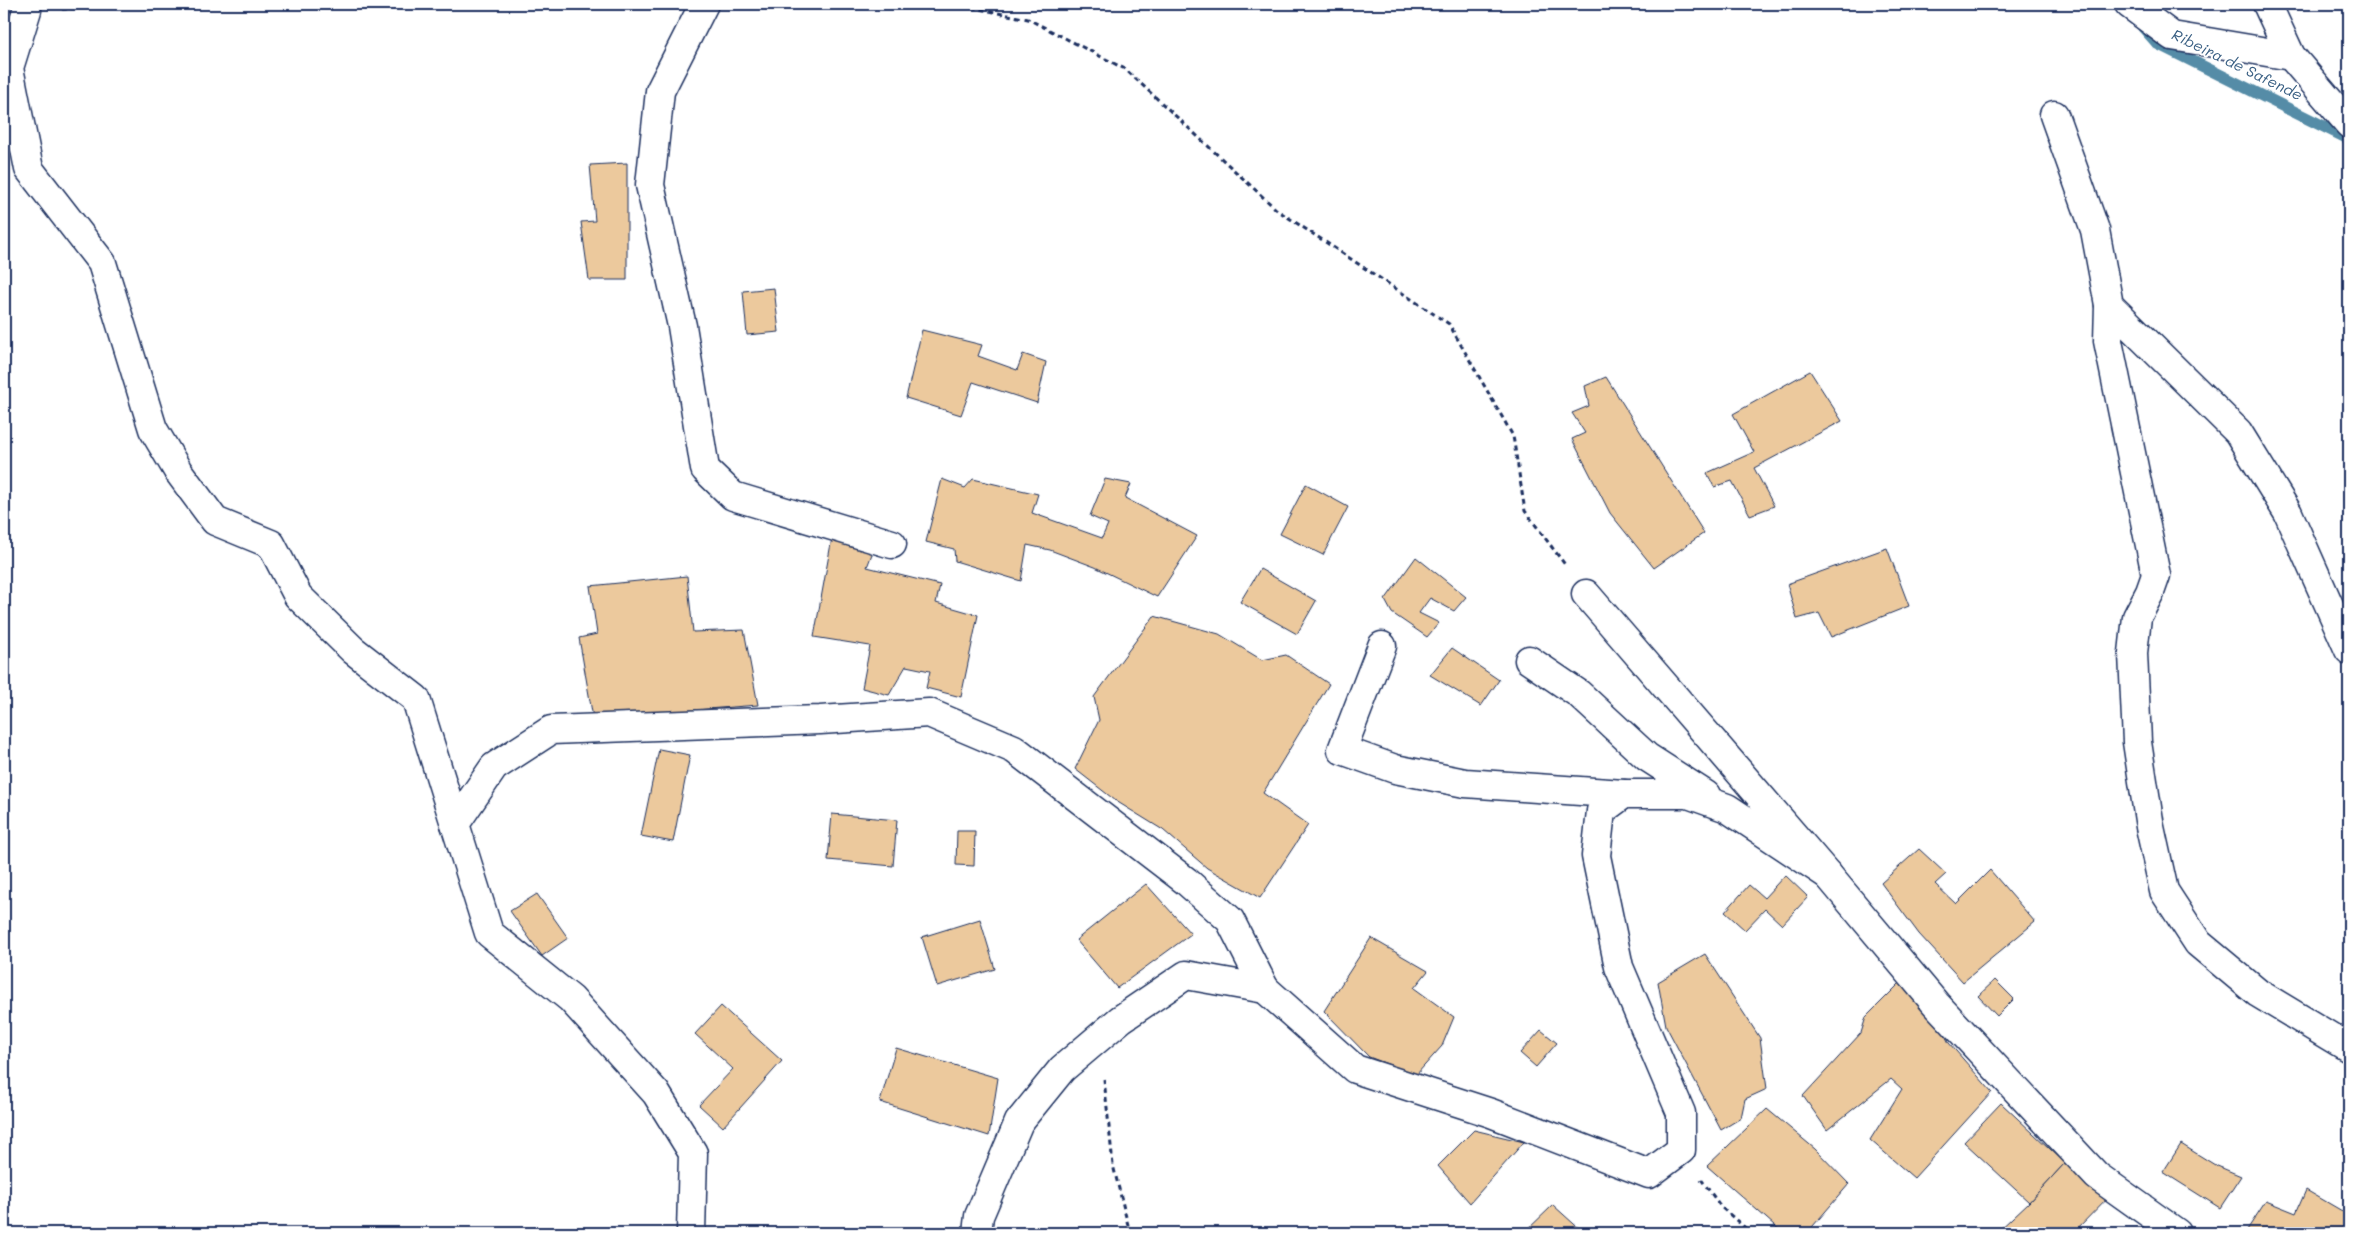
<svg xmlns="http://www.w3.org/2000/svg" width="2353" height="1237" font-family="Mali,sans-serif">
  <rect width="100%" height="100%" fill="#fff"/>
  <filter id="ink" filterUnits="userSpaceOnUse"><feTurbulence type="fractalNoise" baseFrequency=".02" numOctaves="2"/><feDisplacementMap in="SourceGraphic" scale="10" xChannelSelector="R" yChannelSelector="G"/><feConvolveMatrix kernelMatrix="1 2 1 2 8 2 1 2 1" color-interpolation-filters="sRGB"/></filter>
  <g filter="url(#ink)">
    <g fill="none" stroke-linecap="round" stroke-linejoin="round">
      <polyline stroke="#558ca7" stroke-width="12" points="2143,27 2158,44 2349,139"/>
    </g>
    <g fill="#ecc99d" stroke="#1b2f5e">
      <polygon points="627,163 627,280 589,280 581,222 595,221 590,165"/>
      <polygon points="774,288 779,332 747,335 743,291"/>
      <polygon points="922,330 982,345 978,356 1017,370 1023,354 1046,362 1037,403 973,382 961,415 906,398"/>
      <polygon points="1810,371 1842,421 1754,468 1774,506 1750,515 1732,481 1714,487 1707,473 1754,452 1733,414"/>
      <polygon points="1606,377 1704,533 1654,568 1610,513 1572,439 1585,433 1572,413 1589,406 1585,386"/>
      <polygon points="942,479 965,488 973,479 1038,494 1032,513 1102,538 1108,524 1090,516 1105,479 1131,484 1125,498 1197,536 1157,597 1095,567 1050,550 1027,545 1021,581 955,561 954,549 926,542"/>
      <polygon points="1306,484 1348,507 1323,555 1280,534"/>
      <polygon points="832,538 875,546 867,567 940,585 936,603 978,615 961,697 926,688 930,671 906,666 889,695 862,688 870,646 814,637"/>
      <polygon points="1887,548 1909,606 1831,637 1819,613 1797,619 1787,584"/>
      <polygon points="1416,557 1466,597 1454,611 1430,598 1419,613 1439,623 1427,637 1392,613 1385,600"/>
      <polygon points="1260,569 1316,601 1297,634 1240,602"/>
      <polygon points="687,576 693,632 744,630 758,705 593,718 579,638 597,634 590,586"/>
      <polygon points="1154,616 1219,634 1262,660 1286,655 1329,684 1263,793 1308,825 1260,898 1207,868 1163,830 1116,801 1075,769 1099,720 1094,697"/>
      <polygon points="1452,648 1499,680 1481,706 1430,675"/>
      <polygon points="659,749 690,755 673,842 641,836"/>
      <polygon points="832,814 897,820 893,866 828,860"/>
      <polygon points="957,831 975,831 974,866 956,865"/>
      <polygon points="1919,849 1946,874 1935,884 1956,904 1990,870 2035,922 1963,982 1919,934 1881,883"/>
      <polygon points="1785,875 1808,897 1782,925 1765,909 1745,930 1725,912 1749,885 1764,898"/>
      <polygon points="1146,884 1191,934 1117,988 1076,940"/>
      <polygon points="537,894 568,938 542,956 510,911"/>
      <polygon points="980,919 995,969 937,986 922,937"/>
      <polygon points="1371,938 1428,971 1414,988 1454,1017 1442,1046 1416,1075 1369,1057 1324,1011"/>
      <polygon points="1705,954 1760,1038 1767,1089 1745,1099 1741,1118 1721,1130 1666,1026 1658,982"/>
      <polygon points="1906,977 1925,997 1949,1043 1992,1092 1914,1178 1870,1140 1902,1089 1891,1079 1827,1130 1803,1096 1861,1033 1866,1017"/>
      <polygon points="1995,980 2014,999 1997,1016 1978,996"/>
      <polygon points="721,1006 782,1061 723,1127 699,1105 733,1069 695,1034"/>
      <polygon points="1541,1030 1557,1043 1536,1067 1520,1053"/>
      <polygon points="896,1048 998,1078 989,1136 880,1102"/>
      <polygon points="2001,1103 2065,1163 2029,1202 1964,1142"/>
      <polygon points="1767,1109 1815,1149 1849,1184 1807,1233 1783,1233 1707,1166"/>
      <polygon points="1474,1130 1524,1142 1470,1203 1438,1166"/>
      <polygon points="2181,1144 2215,1165 2241,1176 2220,1208 2163,1172"/>
      <polygon points="2079,1154 2117,1188 2073,1233 1996,1233 2029,1202 2065,1163"/>
      <polygon points="2306,1190 2349,1215 2349,1233 2252,1233 2247,1230 2266,1201 2296,1213"/>
      <polygon points="1553,1205 1584,1233 1524,1233"/>
    </g>
    <g fill="none" stroke-linecap="round" stroke-linejoin="round">
      <defs>
        <g id="minor">
          <polyline points="704,4 660,91 650,185 682,326 705,469 733,496 892,544"/>
          <polyline points="2129,4 2172,36 2291,56"/>
          <polyline points="2267,4 2291,56 2349,124"/>
          <polyline points="27,10 9,68 29,169 102,263 153,429 178,471 215,521 271,544 298,596 353,650 416,699 455,824"/>
          <polyline points="2054,115 2095,230 2109,305 2238,432 2288,513 2349,650"/>
          <polyline points="2109,305 2108,341 2156,575 2150,592 2137,617 2133,653 2137,742 2150,827 2164,891 2198,943 2258,993 2349,1048"/>
          <polyline points="1586,594 1828,875 1936,1004 2097,1176 2177,1233"/>
          <polyline points="1382,646 1342,750 1395,769 1465,783 1624,794"/>
          <polyline points="1529,660 1579,694 1647,757 1706,795"/>
          <polyline points="1265,989 1355,1069 1491,1113 1649,1174 1681,1150 1681,1113 1619,967 1596,856 1601,811 1624,794 1688,794 1727,808 1828,875"/>
          <polyline points="691,1233 693,1153 656,1093 571,999 489,933 455,824 494,767 551,730 820,720 929,713 1014,749 1186,881 1230,920 1265,989 1186,975 1121,1019 1062,1069 1019,1122 979,1216 977,1233"/>
        </g>
      </defs>
      <use href="#minor" stroke="#1b2f5e" stroke-width="31"/>
      <g stroke="#1b2f5e" stroke-width="3" stroke-dasharray="5 4" stroke-linecap="butt">
        <polyline points="954,4 1028,19 1125,69 1277,210 1449,324 1513,436 1525,511 1566,566"/>
        <polyline points="62,9 141,4"/>
        <polyline points="1104,1079 1113,1165 1130,1233"/>
        <polyline points="1701,1179 1721,1207 1751,1233"/>
      </g>
      <use href="#minor" stroke="#fff" stroke-width="28"/>
    </g>
  </g>
  <g text-anchor="middle" stroke-width="4" stroke-linejoin="round" paint-order="stroke">
    <g font-size="15" font-style="italic" fill="#385e82" stroke="#fff">
      <text transform="translate(2237 65) rotate(26)" y="5">Ribeira de Safende</text>
    </g>
  </g>
  <rect width="2353" height="1237" fill="none" stroke="#fff" stroke-width="20"/>
  <rect x="10" y="10" width="2333" height="1217" fill="none" stroke="#1b2f5e" stroke-width="2" filter="url(#ink)"/>
</svg>
